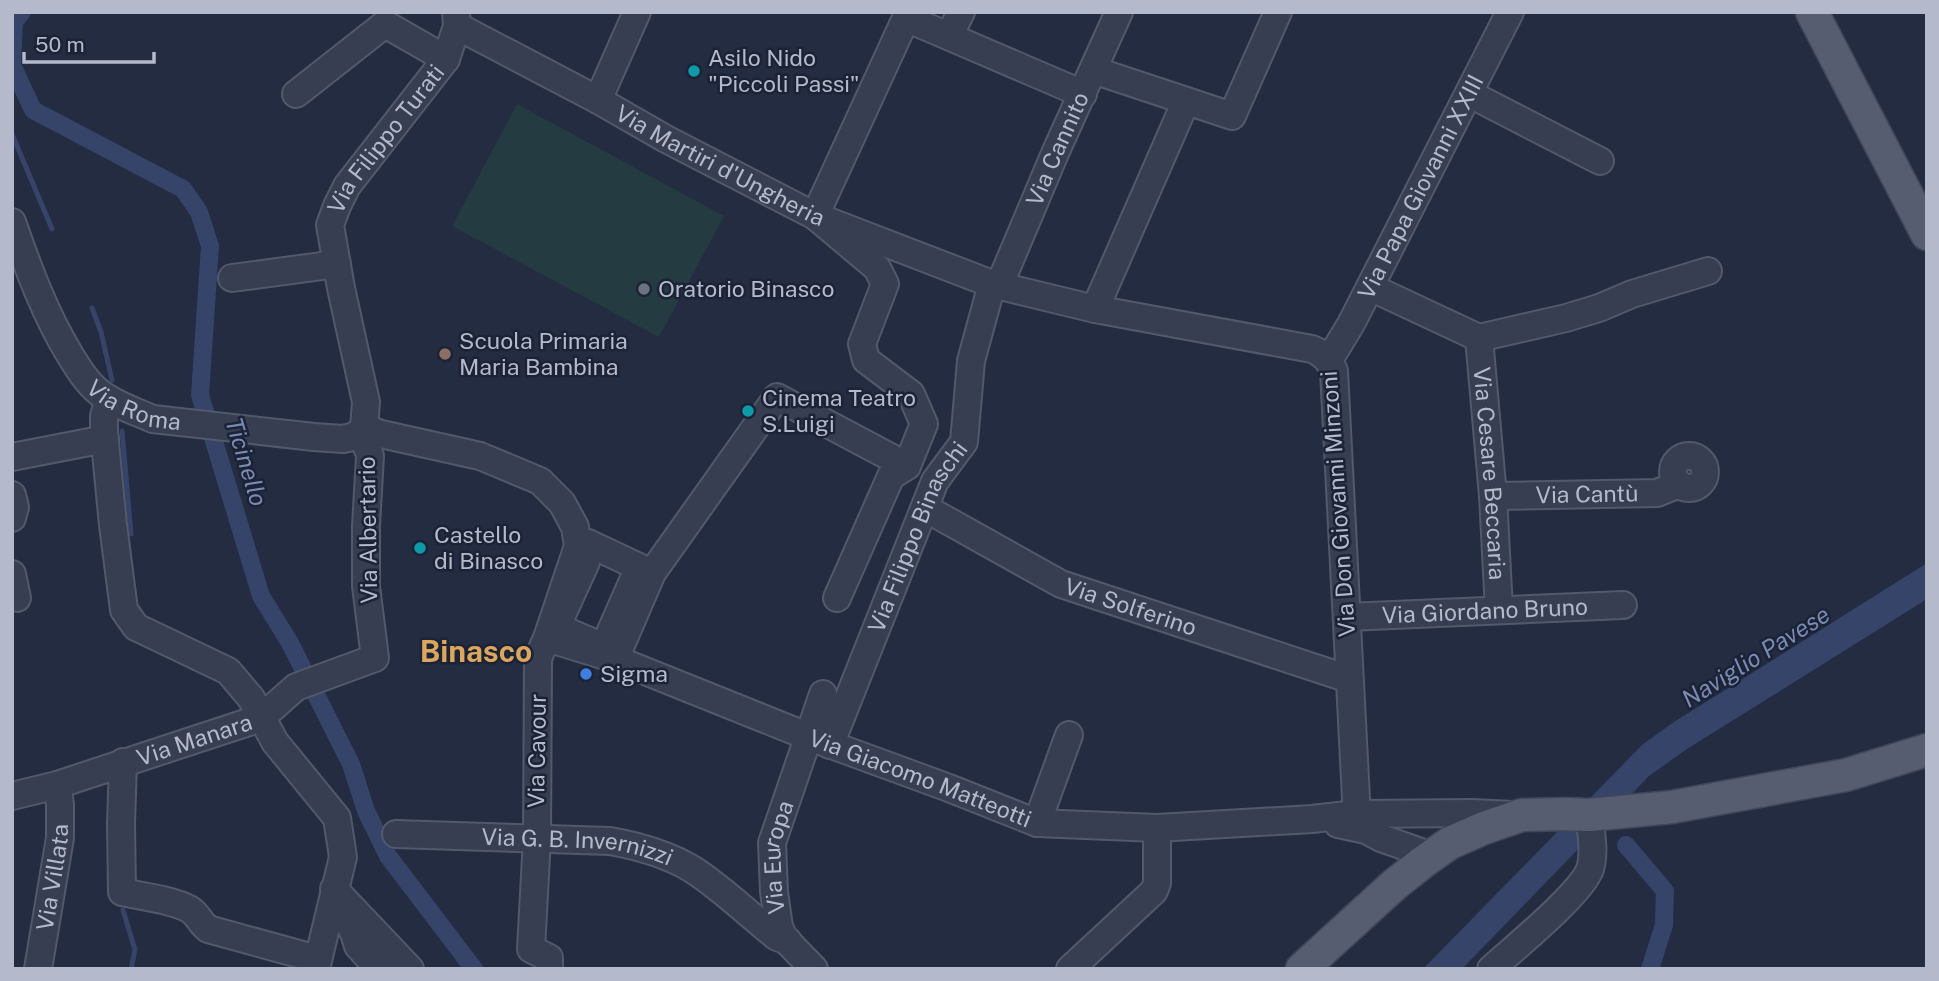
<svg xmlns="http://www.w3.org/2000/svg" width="1939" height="981" font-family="'Public Sans',sans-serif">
  <rect width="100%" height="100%" fill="#232c41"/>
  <polygon fill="#253b42" points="517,104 724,216 659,337 452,226"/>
  <polygon fill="#364469" points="1927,563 1927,599 1687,749 1649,776 1462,969 1423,969 1643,744 1674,722"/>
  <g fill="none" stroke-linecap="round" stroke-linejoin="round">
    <g stroke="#364469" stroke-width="5">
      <polyline points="12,134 52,229"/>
      <polyline points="92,308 101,332 112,380"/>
      <polyline points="122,431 131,534"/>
      <polyline points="123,910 135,950 131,969"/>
    </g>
    <g stroke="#364469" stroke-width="18">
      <polyline points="22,12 14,22 12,65 33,110 183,189 199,212 210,246 200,395 261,596 290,643 351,764 366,811 388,856 474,969"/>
      <polyline points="1626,845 1665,891 1664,925 1650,969"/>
    </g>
    <defs>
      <g id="minor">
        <path id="s1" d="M457 26 598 100 666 139 815 216 992 284 1095 309 1312 349C1324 354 1329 360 1334 371L1356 799 1355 827"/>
        <polyline points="949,36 961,12"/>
        <polyline points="1093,70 1232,116 1278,12"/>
        <polyline points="296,94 385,24 446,59"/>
        <polyline points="1470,94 1600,161"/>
        <polyline points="598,100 637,12"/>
        <path id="s2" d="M12 222C28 268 45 314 70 355 78 368 87 383 100 393 115 405 135 411 153 419L314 437 343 439 352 437 359 433"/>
        <polyline points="232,278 337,264"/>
        <path id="s3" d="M999 286 1056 151 1119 12"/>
        <polyline points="1370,287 1479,338 1566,318 1599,308 1632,294 1708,271"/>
        <polyline points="1095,309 1186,101"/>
        <path id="s4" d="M1479 338 1493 496 1499 610"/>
        <path id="s5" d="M1329 360 1351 324 1510 12"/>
        <polyline points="109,399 104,416 104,432 113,525 124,610 136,627 228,671 251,698 275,742 337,818 343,857 316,969"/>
        <polyline points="364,428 381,434 480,456 540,481 562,503 575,527 578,546 547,638 538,658 537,838 531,949 549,958 549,969"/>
        <path id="s6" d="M359 433 364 428 366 402 341 288 330 225 337 206 347 186 446 59 457 26 456 12"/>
        <circle cx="1689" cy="472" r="16"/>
        <polyline points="12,457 105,439"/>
        <polyline points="12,495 15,507 12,518"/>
        <path id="s7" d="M1493 496 1657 493 1679 484"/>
        <path id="s8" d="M925 508 1061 584 1349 679"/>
        <polygon points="588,543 639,567 610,633 618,637 611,650 566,631 562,625 561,617 586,562"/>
        <polyline points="12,574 17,598"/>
        <polyline points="837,598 891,476 907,466 924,424 911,394 866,360 862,344 885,284 877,268 815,216 906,18 1083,94"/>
        <path id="s9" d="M1347 617 1623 605"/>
        <path id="s10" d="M547 638 615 659 807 736 949 788 1037 823 1157 828 1312 819 1356 814 1472 813 1513 815"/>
        <polyline points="615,659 652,573 777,397 907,466"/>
        <path id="s11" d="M830 745 935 481 964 442 971 361 992 284"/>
        <path d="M123 762 121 824 122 892C140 896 174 900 189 909 197 913 200 923 208 929L317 959"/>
        <path id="s12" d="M12 796 57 785 261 718 296 687 375 658 366 586V526L370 456 368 449 359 433"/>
        <polyline points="1037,823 1069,735"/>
        <polyline points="1338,824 1366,830 1381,838 1432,856"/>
        <path id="s13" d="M396 834 610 841C638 846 667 854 692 869 722 888 749 915 777 937L788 941"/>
        <polyline points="334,889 410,969"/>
        <polyline points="334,912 348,922 354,933 358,946 379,969"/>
        <path id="s14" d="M38 969 60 838V804L57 785"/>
        <path id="s15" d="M814 969 784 938 779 927 774 892 772 843 823 694"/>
        <polyline points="1070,969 1154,891 1157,883 1157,828"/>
        <path d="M1491 969C1513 949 1581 894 1590 869 1595 853 1591 832 1589 815"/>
      </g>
      <g id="major">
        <polyline points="1812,12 1927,234"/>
        <polyline points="1302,969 1394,885 1423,862 1450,843 1484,828 1522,815 1566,814 1589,815 1672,807 1846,775 1927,750"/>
      </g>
    </defs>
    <use href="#minor" stroke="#52596b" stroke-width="30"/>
    <use href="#major" stroke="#41475a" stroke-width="35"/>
    <use href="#minor" stroke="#383e51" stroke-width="26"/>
    <use href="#major" stroke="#565d71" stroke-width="32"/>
  </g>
  <g fill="#0f9aa8" stroke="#1c2336" stroke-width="2.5">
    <circle cx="694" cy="71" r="7"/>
    <circle cx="748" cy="411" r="7"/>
    <circle cx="420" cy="548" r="7"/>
  </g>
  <circle fill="#6b7280" stroke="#1c2336" stroke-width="2.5" cx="644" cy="289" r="7"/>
  <circle fill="#8d6e63" stroke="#1c2336" stroke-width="2.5" cx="445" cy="354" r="7"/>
  <circle fill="#3f7fe0" stroke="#1c2336" stroke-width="2.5" cx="586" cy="674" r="7"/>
  <g text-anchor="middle" stroke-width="5" stroke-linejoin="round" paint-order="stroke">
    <g font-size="23" fill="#b4bacb" stroke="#1c2336" text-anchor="start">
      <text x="708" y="66">Asilo Nido<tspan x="708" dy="26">"Piccoli Passi"</tspan></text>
      <text x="658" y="297">Oratorio Binasco</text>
      <text x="459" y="349">Scuola Primaria<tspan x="459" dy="26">Maria Bambina</tspan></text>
      <text x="762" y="406">Cinema Teatro<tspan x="762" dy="26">S.Luigi</tspan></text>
      <text x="434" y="543">Castello<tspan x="434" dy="26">di Binasco</tspan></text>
      <text x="600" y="682">Sigma</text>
    </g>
    <g font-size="23" fill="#b4bacb" stroke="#1c2336">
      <text dy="8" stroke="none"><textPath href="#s6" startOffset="317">Via Filippo Turati</textPath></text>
      <text dy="8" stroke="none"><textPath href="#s3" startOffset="149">Via Cannito</textPath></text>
      <text dy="8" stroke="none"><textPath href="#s1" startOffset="298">Via Martiri d'Ungheria</textPath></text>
      <text dy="8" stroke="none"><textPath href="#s5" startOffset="196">Via Papa Giovanni XXIII</textPath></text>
      <text dy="8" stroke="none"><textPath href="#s2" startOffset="231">Via Roma</textPath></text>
      <text dy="8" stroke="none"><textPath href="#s4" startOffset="136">Via Cesare Beccaria</textPath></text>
      <text dy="8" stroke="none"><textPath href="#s7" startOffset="94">Via Cantù</textPath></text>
      <text transform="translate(1338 504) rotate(-94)" y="8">Via Don Giovanni Minzoni</text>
      <text transform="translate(368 530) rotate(-91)" y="8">Via Albertario</text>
      <text dy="8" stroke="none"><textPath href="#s11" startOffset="226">Via Filippo Binaschi</textPath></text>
      <text dy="8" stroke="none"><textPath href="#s8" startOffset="229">Via Solferino</textPath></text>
      <text dy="8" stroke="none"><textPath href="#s9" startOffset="138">Via Giordano Bruno</textPath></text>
      <text dy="8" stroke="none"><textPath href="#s12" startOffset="191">Via Manara</textPath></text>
      <text transform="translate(537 751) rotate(-89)" y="8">Via Cavour</text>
      <text dy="8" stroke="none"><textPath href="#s10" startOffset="399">Via Giacomo Matteotti</textPath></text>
      <text dy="8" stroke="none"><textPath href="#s13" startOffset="182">Via G. B. Invernizzi</textPath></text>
      <text dy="8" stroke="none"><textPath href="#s15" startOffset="126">Via Europa</textPath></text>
      <text dy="8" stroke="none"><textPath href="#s14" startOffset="93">Via Villata</textPath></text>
    </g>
    <g font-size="24" font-style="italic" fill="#7a8bb4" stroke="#1c2336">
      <text transform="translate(246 462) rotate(73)" y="8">Ticinello</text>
      <text transform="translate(1756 657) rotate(-32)" y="8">Naviglio Pavese</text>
    </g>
    <g font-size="30" font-weight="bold" fill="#dca65e" stroke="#1c2336">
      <text x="476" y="662">Binasco</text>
    </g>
  </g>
  <rect width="1939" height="981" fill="none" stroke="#b4bacb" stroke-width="28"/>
  <path d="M24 52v10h130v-10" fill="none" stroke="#b4bacb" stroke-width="3.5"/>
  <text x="35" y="52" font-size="21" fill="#b4bacb" stroke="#1c2336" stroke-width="5" paint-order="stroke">50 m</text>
</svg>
